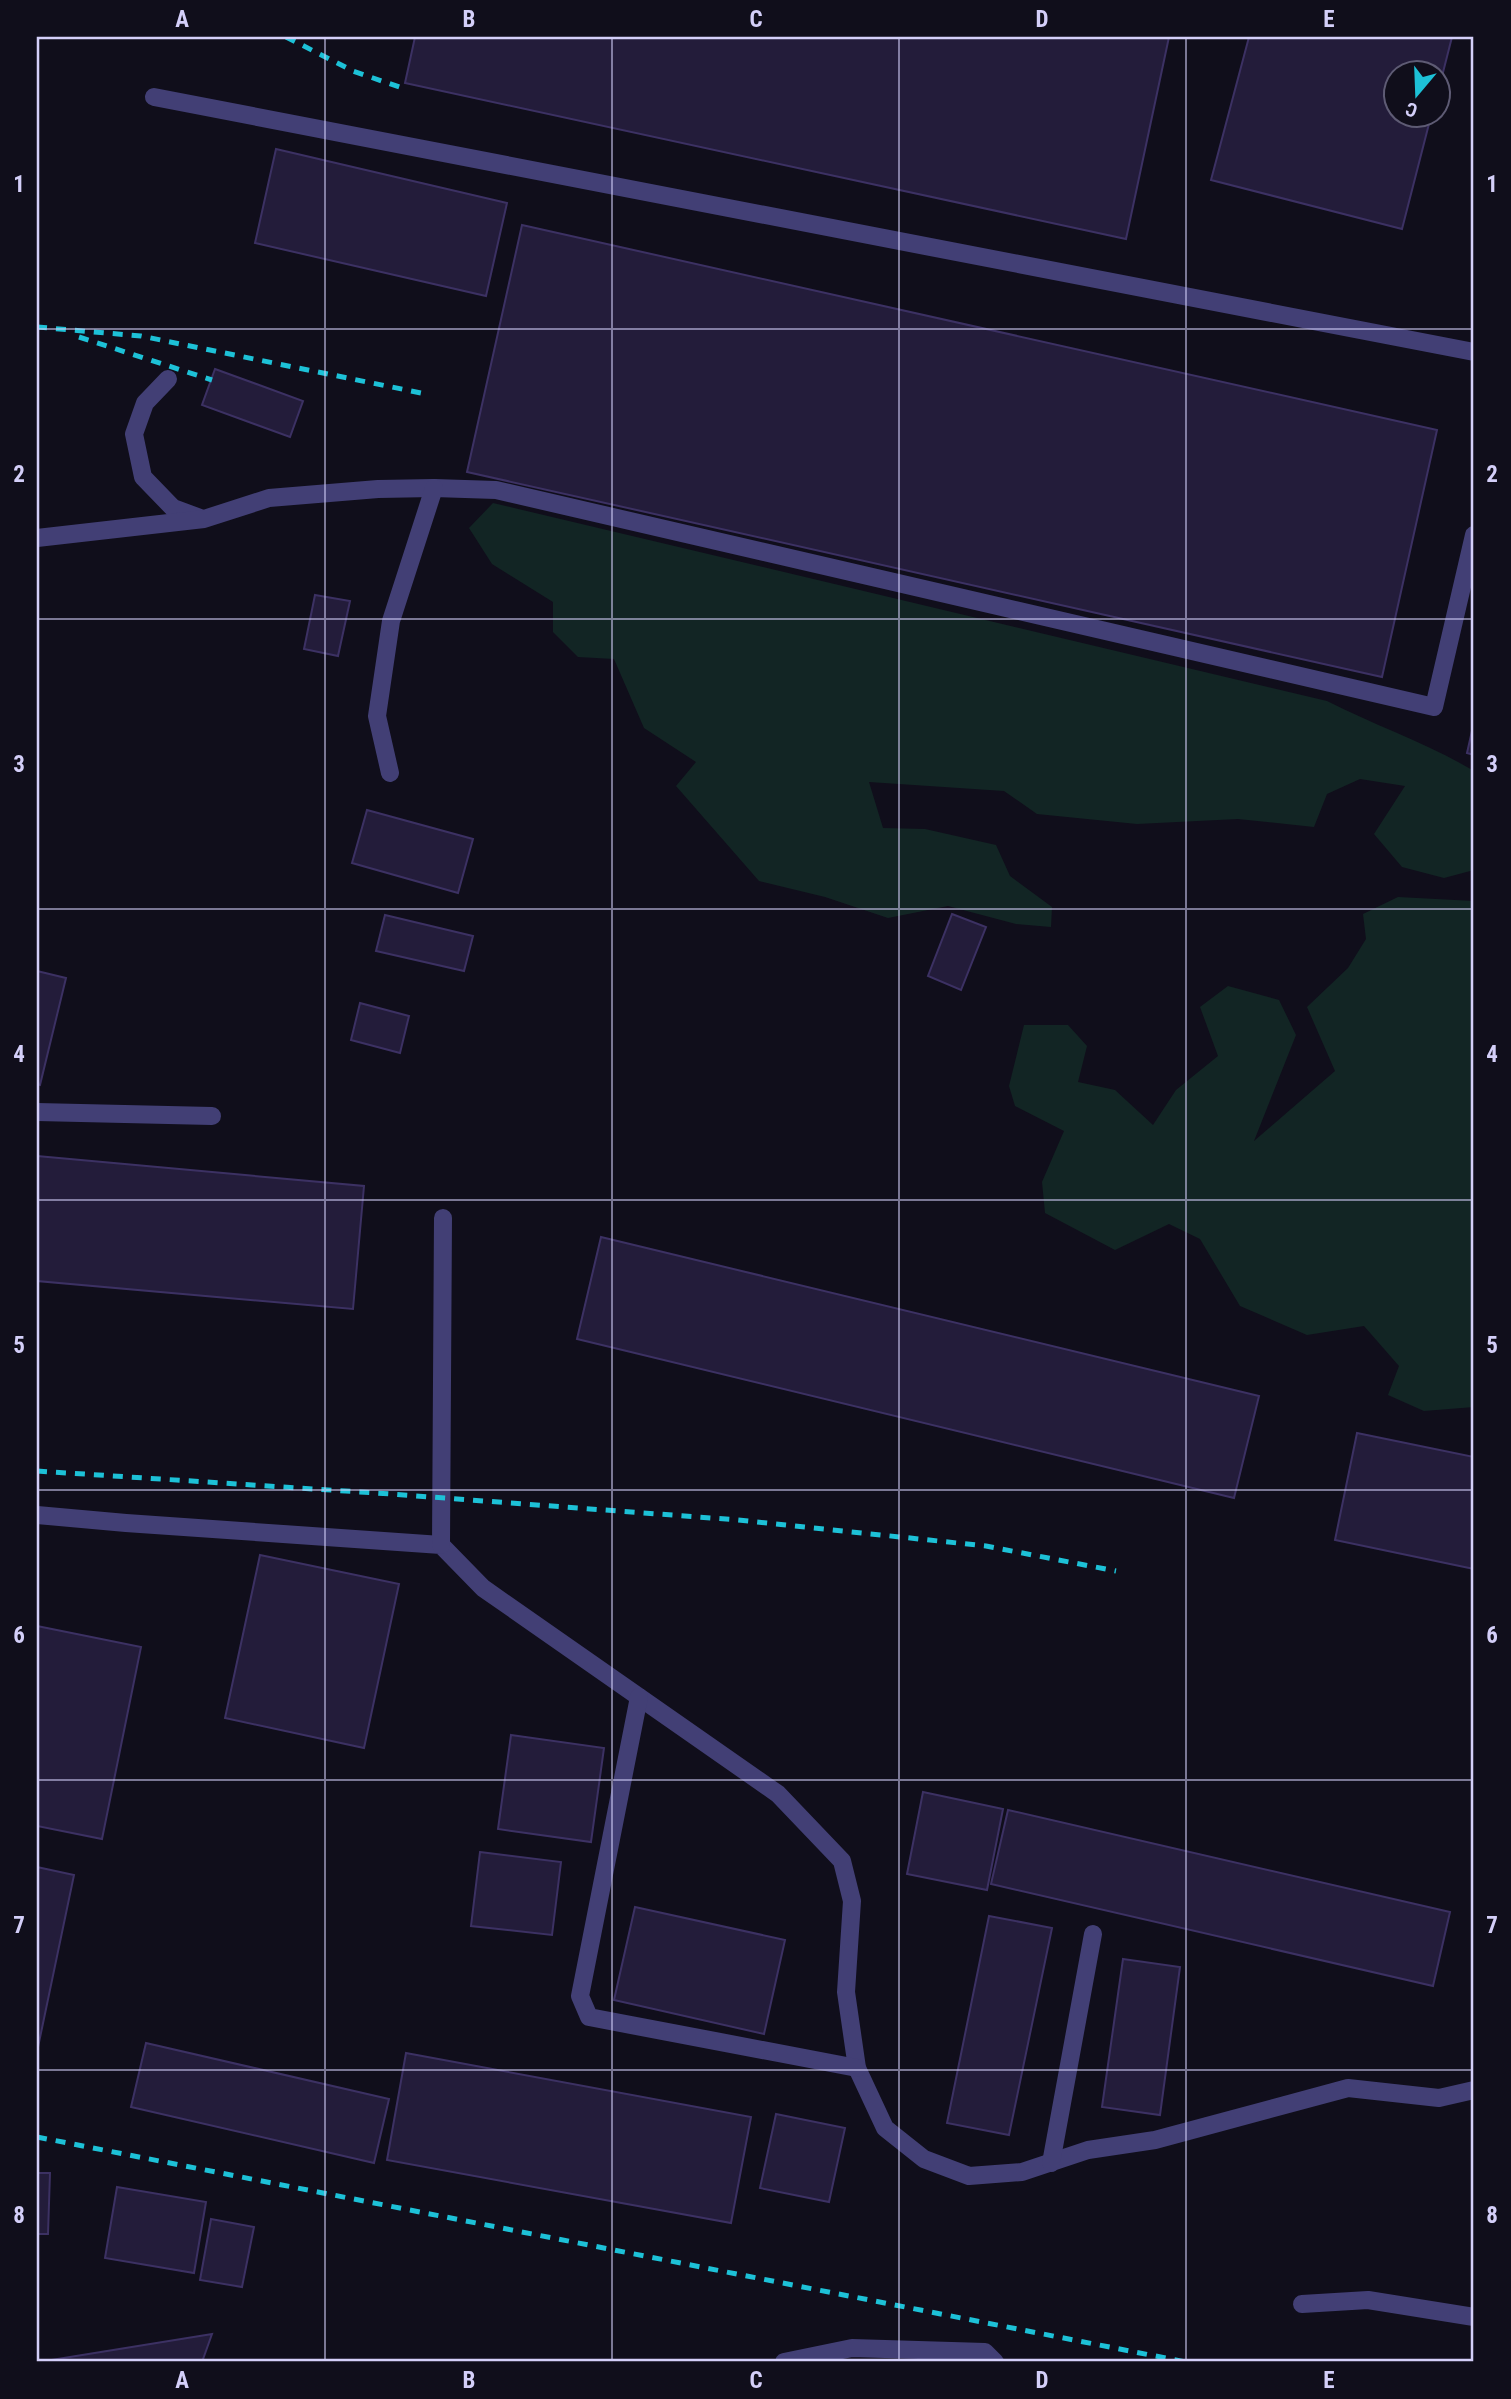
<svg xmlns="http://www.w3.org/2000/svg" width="1511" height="2399" font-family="'Roboto Condensed',sans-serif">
  <rect width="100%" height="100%" fill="#100e1b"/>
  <g fill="#122524">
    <path d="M493 503 1327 701C1376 726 1427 743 1474 771V870L1444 878 1402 867 1374 834 1405 786 1360 779 1327 794 1314 827 1238 819 1137 824 1037 814 1004 791 869 782 883 828 925 829 996 845 1010 876 1052 907 1051 927 1016 924 948 906 888 918 825 897 759 881 676 786 696 762 644 728 614 659 578 657 553 632V602L492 564 469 528Z"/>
    <polygon points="1398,897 1474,901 1474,1407 1424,1411 1388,1395 1399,1366 1364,1326 1307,1335 1240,1306 1200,1239 1169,1224 1115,1250 1045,1213 1042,1182 1064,1131 1015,1106 1009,1086 1024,1025 1068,1025 1087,1046 1078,1082 1115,1090 1153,1125 1176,1090 1218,1056 1200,1007 1228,986 1279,1000 1296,1035 1254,1141 1335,1071 1307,1007 1348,968 1366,939 1363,914"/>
  </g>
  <g fill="#231c3a" stroke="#3c3163" stroke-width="2">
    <polygon points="415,37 1169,37 1126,239 405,83"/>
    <polygon points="1249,37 1452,37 1438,92 1438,74 1396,74 1396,116 1431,116 1402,229 1211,180"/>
    <polygon points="276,149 507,203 486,296 255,243"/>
    <polygon points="522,225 1437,430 1382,677 467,472"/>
    <polygon points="215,369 303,401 290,437 202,405"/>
    <polygon points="315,595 350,601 338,656 304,649"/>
    <polygon points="1474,722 1474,755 1467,753"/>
    <polygon points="367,810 473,839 458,893 352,863"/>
    <polygon points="952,914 986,927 961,990 928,976"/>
    <polygon points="385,915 473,936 464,971 376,951"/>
    <polygon points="37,971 66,978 40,1085 37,1084"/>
    <polygon points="360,1003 409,1016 400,1053 351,1040"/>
    <polygon points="37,1156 364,1186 353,1309 37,1281"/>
    <polygon points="601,1237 1259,1396 1234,1498 577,1339"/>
    <polygon points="1357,1433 1474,1457 1474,1569 1335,1540"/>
    <polygon points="260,1555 399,1584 364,1748 225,1718"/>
    <polygon points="37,1626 141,1647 102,1839 37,1826"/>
    <polygon points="511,1735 604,1748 591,1842 498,1829"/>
    <polygon points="923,1792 1003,1809 987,1890 907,1874"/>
    <polygon points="1008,1810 1450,1912 1433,1986 991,1884"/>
    <polygon points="480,1852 561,1862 552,1935 471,1926"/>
    <polygon points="37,1867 74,1875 37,2052"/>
    <polygon points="635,1907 785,1940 764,2034 614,2000"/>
    <polygon points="989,1916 1052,1928 1009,2135 947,2123"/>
    <polygon points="1123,1959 1180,1967 1160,2115 1102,2107"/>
    <polygon points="146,2043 389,2099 374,2163 131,2107"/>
    <polygon points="406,2053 751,2117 731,2223 387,2160"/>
    <polygon points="776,2114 845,2128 829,2202 760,2188"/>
    <polygon points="37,2173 50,2173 48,2234 37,2234"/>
    <polygon points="117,2187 206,2202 194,2273 105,2258"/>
    <polygon points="211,2219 254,2227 242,2287 200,2280"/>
    <polygon points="212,2334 202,2362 39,2362"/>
  </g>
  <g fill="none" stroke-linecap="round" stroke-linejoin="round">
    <g stroke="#423f75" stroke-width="18">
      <polyline points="154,97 1474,352"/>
      <polyline points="168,379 145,403 134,434 143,477 173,508 200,518"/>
      <polyline points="37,538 204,519 269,498 378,489 434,488 496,490 1434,707 1474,535"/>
      <polyline points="390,773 377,716 391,621 434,488"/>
      <polyline points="37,1112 212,1116"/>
      <polyline points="37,1515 126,1523 441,1545 483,1588 778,1794 842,1861 852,1901 846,1992 857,2068 885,2128 924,2159 969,2176 1022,2172 1088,2150 1155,2140 1348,2088 1439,2098 1474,2090"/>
      <polyline points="441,1545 443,1218"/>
      <polyline points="639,1697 580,1996 589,2017 857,2068"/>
      <polyline points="1051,2163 1093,1934"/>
      <polyline points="1302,2304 1368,2300 1474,2317"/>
      <polyline points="784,2362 852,2348 985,2352 995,2362"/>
    </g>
    <g stroke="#1dc1d7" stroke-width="5" stroke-dasharray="10 9" stroke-linecap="butt">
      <polyline points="286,37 353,71 405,89"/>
      <polyline points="37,327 141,336 426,394"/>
      <polyline points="79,337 212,380"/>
      <polyline points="37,1471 391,1494 738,1520 986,1546 1116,1571"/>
      <polyline points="37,2137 1186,2362"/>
    </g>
  </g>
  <path fill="none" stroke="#d4cff9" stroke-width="2" stroke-opacity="0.55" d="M325 37V2362M612 37V2362M899 37V2362M1186 37V2362M37 329H1474M37 619H1474M37 909H1474M37 1200H1474M37 1490H1474M37 1780H1474M37 2070H1474"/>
  <rect width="1511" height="2399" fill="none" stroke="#100e1b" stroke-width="77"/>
  <g transform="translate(1417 94) rotate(199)"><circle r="33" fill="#100e1b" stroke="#5e5b74" stroke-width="2"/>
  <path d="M0-5L12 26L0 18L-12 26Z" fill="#1dc1d7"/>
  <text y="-10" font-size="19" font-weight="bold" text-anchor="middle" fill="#d4cff9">С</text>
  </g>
  <rect x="38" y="38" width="1434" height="2322" fill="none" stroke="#d4cff9" stroke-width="2.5"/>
  <g font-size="23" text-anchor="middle" font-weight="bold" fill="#d4cff9">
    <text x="182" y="27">A</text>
    <text x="469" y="27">B</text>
    <text x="756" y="27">C</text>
    <text x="1042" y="27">D</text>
    <text x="1329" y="27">E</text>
    <text x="19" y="192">1</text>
    <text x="1492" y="192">1</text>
    <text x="19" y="482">2</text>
    <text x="1492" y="482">2</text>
    <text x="19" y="772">3</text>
    <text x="1492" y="772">3</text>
    <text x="19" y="1062">4</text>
    <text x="1492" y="1062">4</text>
    <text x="19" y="1353">5</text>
    <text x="1492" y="1353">5</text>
    <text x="19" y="1643">6</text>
    <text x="1492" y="1643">6</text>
    <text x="19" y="1933">7</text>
    <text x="1492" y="1933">7</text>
    <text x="19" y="2223">8</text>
    <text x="1492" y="2223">8</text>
    <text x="182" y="2388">A</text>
    <text x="469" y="2388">B</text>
    <text x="756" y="2388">C</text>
    <text x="1042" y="2388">D</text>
    <text x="1329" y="2388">E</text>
  </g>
</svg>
